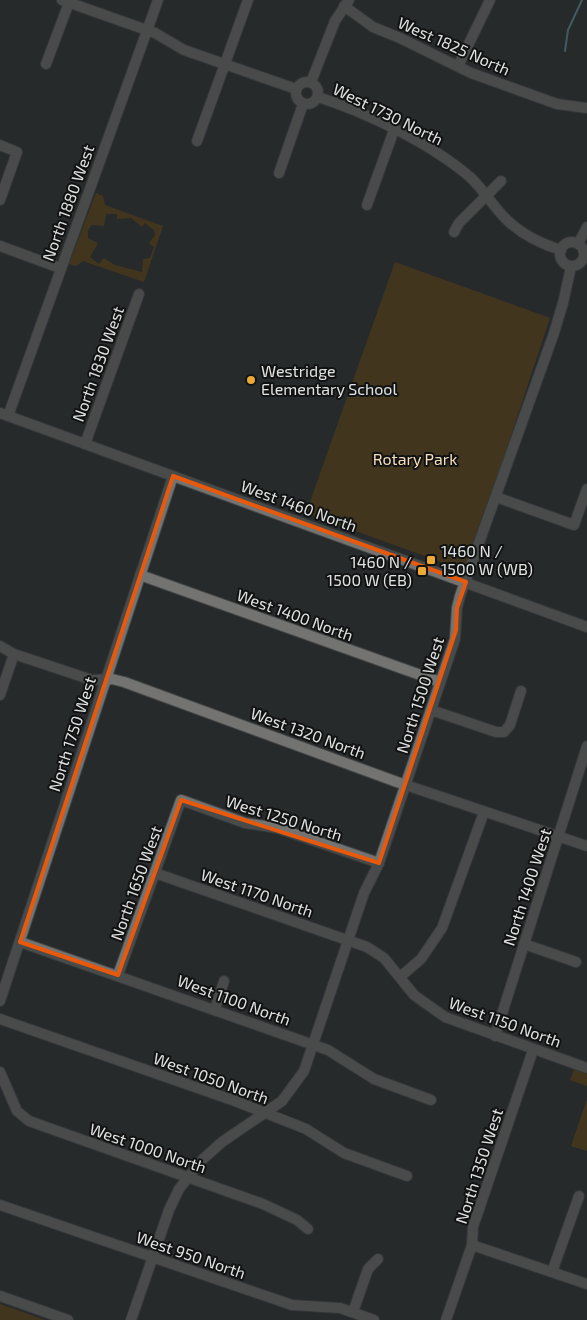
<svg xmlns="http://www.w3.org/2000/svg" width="587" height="1320" font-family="'Exo 2',sans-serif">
  <rect width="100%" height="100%" fill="#272a2b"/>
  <g fill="#63440f" fill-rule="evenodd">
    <path d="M96 193 103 196 105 205 163 226 144 282 83 261 76 266 69 264ZM106 214H117V219L131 218 142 227 145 223 154 230 155 235 149 243 154 247 150 258 143 259 142 272 115 265 104 258 99 264 90 257 98 243 88 238V231L91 225 104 226Z"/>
    <polygon points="395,262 550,318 466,571 306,513"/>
    <polygon points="574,1069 587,1074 587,1086 570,1080"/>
    <polygon points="587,1099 587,1151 571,1146"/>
    <polygon points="0,1304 45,1320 0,1320"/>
  </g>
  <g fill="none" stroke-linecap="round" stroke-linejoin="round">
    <polyline stroke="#6096a3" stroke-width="2" points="565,51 568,30 582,0"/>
    <defs>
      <g id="minor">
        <polyline points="62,0 155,33 184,50 296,89"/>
        <polyline points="344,6 373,27 400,38 471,73 557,104 587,108"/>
        <polyline points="46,64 70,0"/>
        <polyline points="458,66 490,0"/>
        <circle cx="307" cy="93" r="11"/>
        <polyline points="311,82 335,21 349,0"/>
        <path d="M318 97C368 113 430 143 470 177 484 190 494 208 508 221 523 235 541 244 561 250"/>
        <polyline points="197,141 248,0"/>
        <polyline points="0,145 17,152 0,200"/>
        <polyline points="279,173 303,104"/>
        <polyline points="367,205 394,130"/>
        <polyline points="454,232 459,223 501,181"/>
        <circle cx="572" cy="254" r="12"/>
        <polyline points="578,244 587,227"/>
        <polyline points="0,246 60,268"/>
        <polyline points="0,413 587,627"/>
        <polyline points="8,416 158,0"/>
        <polyline points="85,444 139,294"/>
        <polyline points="496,497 574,525 587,489"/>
        <polyline points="140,575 440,682"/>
        <polyline points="0,646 14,654 92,680 112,679 124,682 397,782 587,846"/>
        <polyline points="0,695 14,654"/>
        <polyline points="431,710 496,732 504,732 510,725 521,691"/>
        <polyline points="155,873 367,947 384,958 414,995 445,1017 587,1068"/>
        <polyline points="20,942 328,1050 374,1079 431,1100"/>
        <polyline points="524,944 576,962"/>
        <polyline points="118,975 181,800 245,823 277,828 379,863"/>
        <polyline points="400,977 421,959 442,928 484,812"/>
        <polyline points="0,1001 173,476"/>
        <polyline points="215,1009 224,981"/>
        <polyline points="0,1019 235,1101 306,1129 344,1153 407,1176"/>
        <polyline points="495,1036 587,746"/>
        <polyline points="0,1072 17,1111 29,1121 263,1204 297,1220 308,1229"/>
        <polyline points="0,1205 292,1305 340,1308 374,1320"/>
        <polyline points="472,1245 587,1284"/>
        <polyline points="552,1272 579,1196"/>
        <polyline points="0,1296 68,1320"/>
        <polyline points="353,1312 368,1269 378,1259"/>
        <polyline points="131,1320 169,1210 179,1189 203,1159 222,1142 282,1101 304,1071 364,893 379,863 455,639 457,608 460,596 554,333 563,303 571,267"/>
        <polyline points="446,1320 472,1245 473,1227 533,1050"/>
      </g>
    </defs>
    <use href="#minor" stroke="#454848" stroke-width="12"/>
    <use href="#minor" stroke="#737371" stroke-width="10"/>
  </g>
  <path d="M0 0H587V1320H0ZM173 476 466 582 457 608 456 630 379 863 181 800 118 975 20 942Z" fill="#272a2b" fill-opacity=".55" fill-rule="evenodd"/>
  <path fill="none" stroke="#e8590c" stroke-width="4" stroke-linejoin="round" d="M173 476 466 582 457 608 456 630 379 863 181 800 118 975 20 942Z"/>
  <g fill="#eba939" stroke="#111212" stroke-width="2">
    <circle cx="251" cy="380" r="5"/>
    <rect x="426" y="555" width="10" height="10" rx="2.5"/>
    <rect x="417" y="566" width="10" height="10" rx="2.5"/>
  </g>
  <g text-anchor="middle" stroke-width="4" stroke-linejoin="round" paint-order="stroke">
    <g font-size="16" fill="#e1e3e3" stroke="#111212">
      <text transform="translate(454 46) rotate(24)" y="6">West 1825 North</text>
      <text transform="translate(388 114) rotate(26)" y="6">West 1730 North</text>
      <text transform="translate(68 203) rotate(-70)" y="6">North 1880 West</text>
      <text transform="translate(98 364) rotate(-70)" y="6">North 1830 West</text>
      <text transform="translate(299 506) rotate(20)" y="6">West 1460 North</text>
      <text transform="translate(295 615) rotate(20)" y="6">West 1400 North</text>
      <text transform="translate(420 695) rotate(-72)" y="6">North 1500 West</text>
      <text transform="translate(308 733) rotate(20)" y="6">West 1320 North</text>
      <text transform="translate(72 734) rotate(-72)" y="6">North 1750 West</text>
      <text transform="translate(284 818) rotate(17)" y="6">West 1250 North</text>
      <text transform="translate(136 883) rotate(-70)" y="6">North 1650 West</text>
      <text transform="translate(527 887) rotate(-72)" y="6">North 1400 West</text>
      <text transform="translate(257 893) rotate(19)" y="6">West 1170 North</text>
      <text transform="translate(234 1000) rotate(20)" y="6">West 1100 North</text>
      <text transform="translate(505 1022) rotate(20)" y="6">West 1150 North</text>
      <text transform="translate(211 1078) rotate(20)" y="6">West 1050 North</text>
      <text transform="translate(148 1148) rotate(19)" y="6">West 1000 North</text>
      <text transform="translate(479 1166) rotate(-72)" y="6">North 1350 West</text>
      <text transform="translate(191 1255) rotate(19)" y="6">West 950 North</text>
    </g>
    <g font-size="16" fill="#e1e3e3" stroke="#111212" text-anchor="start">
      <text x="261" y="377">Westridge<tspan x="261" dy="18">Elementary School</tspan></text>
      <text x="441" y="557">1460 N /<tspan x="441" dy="18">1500 W (WB)</tspan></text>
      <text x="412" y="568" text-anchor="end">1460 N /<tspan x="412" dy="18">1500 W (EB)</tspan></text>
    </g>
    <g font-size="16" fill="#f7dfbe" stroke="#111212">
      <text x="415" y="465">Rotary Park</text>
    </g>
  </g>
</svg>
